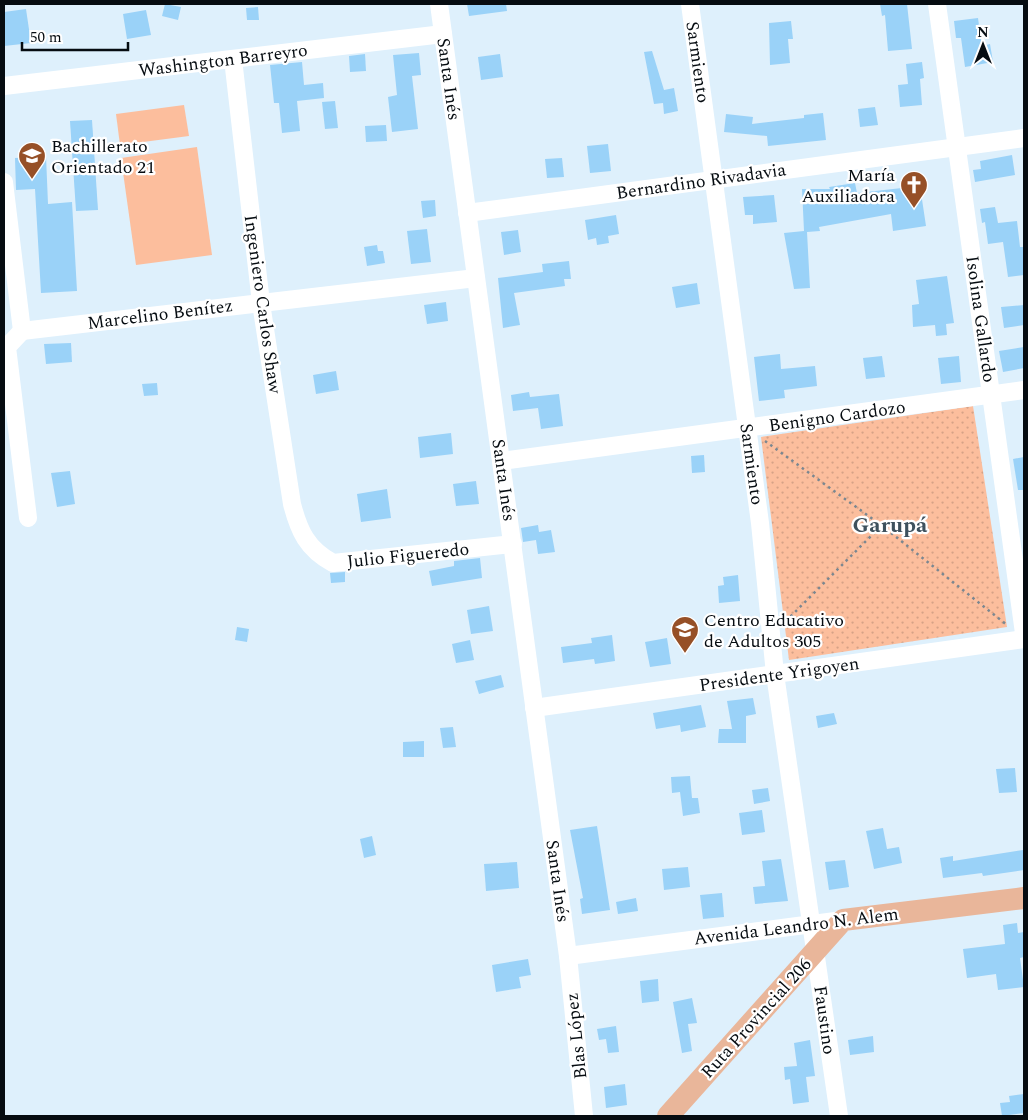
<svg xmlns="http://www.w3.org/2000/svg" width="1028" height="1120" font-family="Spectral,serif">
  <defs>
    <pattern id="grass-dots" width="8" height="8" patternUnits="userSpaceOnUse" patternTransform="scale(1.25)"><rect width="8" height="8" fill="#fcbe9d"/><path d="M2 2h.1M6 6h.1" fill="none" stroke="#d6a286" stroke-width="1.8" stroke-linecap="round"/></pattern>
  </defs>
  <rect width="100%" height="100%" fill="#def0fc"/>
  <polygon fill="url(#grass-dots)" points="973,406 1007,627 789,660 761,437"/>
  <g fill="#fcbe9d">
    <polygon points="184,105 189,136 120,145 116,114"/>
    <polygon points="197,147 212,255 136,265 121,158"/>
  </g>
  <g fill="#9ad2f8">
    <polygon points="165,4 181,7 178,20 162,16"/>
    <polygon points="467,4 506,4 507,11 469,16"/>
    <polygon points="880,4 907,4 912,49 888,51 885,15 882,16"/>
    <polygon points="258,7 259,20 247,20 246,8"/>
    <polygon points="26,9 31,43 4,46 4,12"/>
    <polygon points="146,10 151,35 127,39 123,14"/>
    <polygon points="978,18 982,46 990,44 993,62 965,67 961,38 956,38 954,21"/>
    <polygon points="791,21 793,39 788,39 790,63 770,65 769,23"/>
    <polygon points="652,51 664,90 674,88 678,111 664,114 663,103 654,104 644,52"/>
    <polygon points="419,53 421,75 412,76 418,129 392,132 388,97 397,95 393,55"/>
    <polygon points="365,54 366,71 350,72 349,56"/>
    <polygon points="500,54 503,77 481,80 478,57"/>
    <polygon points="302,62 304,85 323,83 324,98 297,101 300,131 282,133 279,103 274,103 270,65"/>
    <polygon points="922,62 924,78 920,79 922,105 900,107 898,85 908,84 906,64"/>
    <polygon points="335,101 338,128 325,129 322,102"/>
    <polygon points="875,107 878,125 860,127 858,109"/>
    <polygon points="823,113 826,140 768,146 767,136 724,132 726,114 753,117 752,124 804,118 804,115"/>
    <polygon points="92,120 98,210 76,211 70,121"/>
    <polygon points="386,125 387,141 366,142 365,126"/>
    <polygon points="608,144 611,171 590,173 587,146"/>
    <polygon points="1012,155 1015,175 975,182 973,170 981,169 980,161"/>
    <polygon points="46,156 48,204 72,202 77,291 41,293 35,189 16,190 15,158"/>
    <polygon points="562,158 564,177 547,178 545,159"/>
    <polygon points="855,183 857,193 920,186 926,226 893,231 891,214 819,227 820,231 807,232 810,288 794,289 784,233 804,231 802,189 830,189 829,187"/>
    <polygon points="774,195 777,222 753,224 753,215 745,215 743,197"/>
    <polygon points="435,200 436,216 423,218 421,201"/>
    <polygon points="995,207 998,223 1017,221 1020,247 1024,247 1024,275 1008,277 1003,242 988,244 985,222 982,223 980,209"/>
    <polygon points="616,215 619,234 608,236 609,243 597,245 596,238 588,240 585,220"/>
    <polygon points="427,229 431,262 411,264 407,231"/>
    <polygon points="518,230 521,252 504,255 501,232"/>
    <polygon points="377,245 378,251 383,251 385,263 367,266 364,247"/>
    <polygon points="569,261 571,279 564,279 565,286 514,293 520,325 503,328 498,278 543,272 542,264"/>
    <polygon points="947,276 954,323 946,324 947,335 936,336 935,325 913,327 912,305 919,304 916,280"/>
    <polygon points="697,283 700,304 676,308 672,287"/>
    <polygon points="446,302 448,321 427,324 424,305"/>
    <polygon points="1024,305 1024,325 1004,328 1001,307"/>
    <polygon points="71,343 72,362 46,364 44,344"/>
    <polygon points="1024,347 1024,368 1003,372 999,351"/>
    <polygon points="780,354 781,369 815,366 817,386 784,390 785,398 759,401 754,357"/>
    <polygon points="882,356 885,377 866,379 863,358"/>
    <polygon points="959,356 961,382 941,384 938,358"/>
    <polygon points="336,371 339,390 316,394 313,375"/>
    <polygon points="157,383 158,395 144,396 142,384"/>
    <polygon points="529,392 530,397 559,394 563,426 541,429 538,408 513,411 511,395"/>
    <polygon points="451,433 453,454 420,458 418,437"/>
    <polygon points="704,455 705,472 692,473 691,456"/>
    <polygon points="1024,457 1024,490 1018,490 1013,459"/>
    <polygon points="70,471 75,504 57,507 51,473"/>
    <polygon points="476,481 479,504 456,506 453,484"/>
    <polygon points="387,489 391,518 361,522 357,494"/>
    <polygon points="538,525 539,532 551,530 555,552 538,554 536,540 523,542 521,528"/>
    <polygon points="480,558 482,578 432,586 429,571 454,566 454,561"/>
    <polygon points="345,572 345,582 331,583 330,573"/>
    <polygon points="738,575 740,601 719,603 718,586 724,585 723,577"/>
    <polygon points="489,606 493,631 471,634 467,610"/>
    <polygon points="237,627 249,629 247,642 235,640"/>
    <polygon points="612,635 615,661 595,664 594,659 563,663 561,647 592,643 591,638"/>
    <polygon points="667,638 671,664 650,667 645,642"/>
    <polygon points="470,640 474,660 456,663 452,644"/>
    <polygon points="501,675 504,687 479,694 475,681"/>
    <polygon points="753,698 756,714 746,716 746,743 718,743 719,729 732,729 727,701"/>
    <polygon points="701,705 706,727 681,732 680,725 656,729 653,713"/>
    <polygon points="834,713 837,724 818,728 816,716"/>
    <polygon points="453,727 456,747 443,748 440,728"/>
    <polygon points="424,741 424,757 403,757 403,742"/>
    <polygon points="1015,768 1017,792 999,793 996,769"/>
    <polygon points="690,776 692,798 698,798 700,813 683,816 680,792 672,793 671,777"/>
    <polygon points="768,788 770,801 754,804 752,790"/>
    <polygon points="762,810 765,832 742,835 739,813"/>
    <polygon points="597,826 610,910 582,914 580,899 583,898 570,830"/>
    <polygon points="883,828 887,849 899,847 902,863 874,869 866,831"/>
    <polygon points="372,836 376,855 364,858 360,839"/>
    <polygon points="1023,850 1024,870 983,876 982,873 943,878 940,858 953,856 953,861"/>
    <polygon points="781,859 788,901 755,904 753,887 765,886 762,861"/>
    <polygon points="845,860 849,887 829,890 825,862"/>
    <polygon points="517,862 519,888 486,891 484,864"/>
    <polygon points="688,867 690,887 664,890 662,869"/>
    <polygon points="722,893 724,917 703,919 700,895"/>
    <polygon points="636,898 638,911 618,914 616,902"/>
    <polygon points="1017,923 1018,933 1024,932 1024,957 1020,958 1024,987 998,990 996,974 967,978 963,949 1005,944 1003,925"/>
    <polygon points="528,959 531,975 519,977 521,988 496,992 492,965"/>
    <polygon points="658,979 659,1001 642,1003 640,981"/>
    <polygon points="692,998 697,1023 688,1024 692,1051 682,1053 673,1002"/>
    <polygon points="616,1026 619,1052 608,1053 606,1039 599,1040 597,1029"/>
    <polygon points="873,1036 874,1052 850,1055 848,1040"/>
    <polygon points="810,1040 815,1076 806,1077 809,1102 793,1104 790,1079 785,1080 784,1067 797,1066 794,1043"/>
    <polygon points="625,1084 627,1105 606,1108 604,1087"/>
    <polygon points="1024,1094 1024,1113 1002,1116 1000,1103 1010,1102 1009,1096"/>
  </g>
  <g fill="none" stroke-linecap="round" stroke-linejoin="round">
    <g stroke="#7b8790" stroke-width="2.5" stroke-dasharray="2.5 4" stroke-linecap="butt">
      <polyline points="765,441 881,525 1007,625"/>
      <polyline points="786,621 881,526"/>
    </g>
    <g stroke="#fff" stroke-width="18">
      <polyline points="439,4 568,956 584,1116"/>
      <polyline points="690,4 760,523 775,674 839,1116"/>
      <polyline points="937,4 1024,633"/>
      <path d="M233 59 261 303 292 504C299 531 307 549 333 563L513 544"/>
      <polyline points="4,86 443,34"/>
      <polyline points="4,182 22,331"/>
      <polyline points="467,213 1024,138"/>
      <polyline points="22,331 476,278"/>
      <polyline points="22,331 7,347 28,518"/>
      <polyline points="501,461 1024,390"/>
      <polyline points="534,708 1024,639"/>
      <polyline points="568,956 843,920"/>
    </g>
    <polyline stroke="#e9b69a" stroke-width="22" points="668,1116 843,920 1024,898"/>
  </g>
  <defs>
    <symbol id="school-pin" viewBox="-11 -11 22 30"><path d="M0 17L-7.5 6A9.5 9.5 0 1 1 7.5 6Z" fill="#965027" stroke="#fff"/><path d="M0-5L7-2L0 1L-7-2ZM-4 1L0 2.5L4 1V4Q0 6-4 4Z" fill="#fff"/></symbol>
    <symbol id="church-pin" viewBox="-11 -11 22 30"><path d="M0 17L-7.5 6A9.5 9.5 0 1 1 7.5 6Z" fill="#965027" stroke="#fff"/><path d="M-1.2-6h2.4v3.5h3.3v2.4h-3.3V6h-2.4V-.1h-3.3v-2.4h3.3Z" fill="#fff"/></symbol>
  </defs>
  <g fill-rule="evenodd">
    <use href="#school-pin" x="16" y="140" width="32" height="43"/>
    <use href="#church-pin" x="898" y="169" width="32" height="43"/>
    <use href="#school-pin" x="669" y="614" width="32" height="43"/>
  </g>
  <g text-anchor="middle" stroke-width="4.5" stroke-linejoin="round" paint-order="stroke">
    <g font-size="18" fill="#060c11" stroke="#fff">
      <text transform="translate(223 60) rotate(-7)" y="6">Washington Barreyro</text>
      <text transform="translate(698 62) rotate(82)" y="6">Sarmiento</text>
      <text transform="translate(449 79) rotate(82)" y="6">Santa Inés</text>
      <text transform="translate(701 181) rotate(-8)" y="6">Bernardino Rivadavia</text>
      <text transform="translate(263 304) rotate(82)" y="6">Ingeniero Carlos Shaw</text>
      <text transform="translate(160 314) rotate(-7)" y="6">Marcelino Benítez</text>
      <text transform="translate(981 319) rotate(82)" y="6">Isolina Gallardo</text>
      <text transform="translate(837 416) rotate(-8)" y="6">Benigno Cardozo</text>
      <text transform="translate(752 464) rotate(82)" y="6">Sarmiento</text>
      <text transform="translate(504 480) rotate(82)" y="6">Santa Inés</text>
      <text transform="translate(408 555) rotate(-6)" y="6">Julio Figueredo</text>
      <text transform="translate(779 674) rotate(-8)" y="6">Presidente Yrigoyen</text>
      <text transform="translate(558 881) rotate(82)" y="6">Santa Inés</text>
      <text transform="translate(796 926) rotate(-7)" y="6">Avenida Leandro N. Alem</text>
      <text transform="translate(756 1018) rotate(-48)" y="6">Ruta Provincial 206</text>
      <text transform="translate(825 1020) rotate(82)" y="6">Faustino</text>
      <text transform="translate(576 1036) rotate(-96)" y="6">Blas López</text>
    </g>
    <g font-size="18" fill="#060c11" stroke="#fff" text-anchor="start">
      <text x="51" y="152">Bachillerato<tspan x="51" dy="21">Orientado 21</tspan></text>
      <text x="895" y="181" text-anchor="end">María<tspan x="895" dy="21">Auxiliadora</tspan></text>
      <text x="704" y="626">Centro Educativo<tspan x="704" dy="21">de Adultos 305</tspan></text>
    </g>
    <g font-size="22" font-weight="bold" fill="#3e515d" stroke="#fff">
      <text x="890" y="532">Garupá</text>
    </g>
  </g>
  <rect width="1028" height="1120" fill="none" stroke="#060c11" stroke-width="10"/>
  <g transform="translate(983 45)" stroke="#ffffff" stroke-width="4" paint-order="stroke">
  <path d="M0-4L9 19L0 12L-9 19Z" fill="#060c11"/>
  <text y="-8" font-size="14" font-weight="bold" text-anchor="middle" fill="#060c11">N</text>
  </g>
  <path d="M22 42v8h106v-8" fill="none" stroke="#060c11" stroke-width="2.5"/>
  <text x="30" y="42" font-size="15" fill="#060c11" stroke="#ffffff" stroke-width="4" paint-order="stroke">50 m</text>
</svg>
